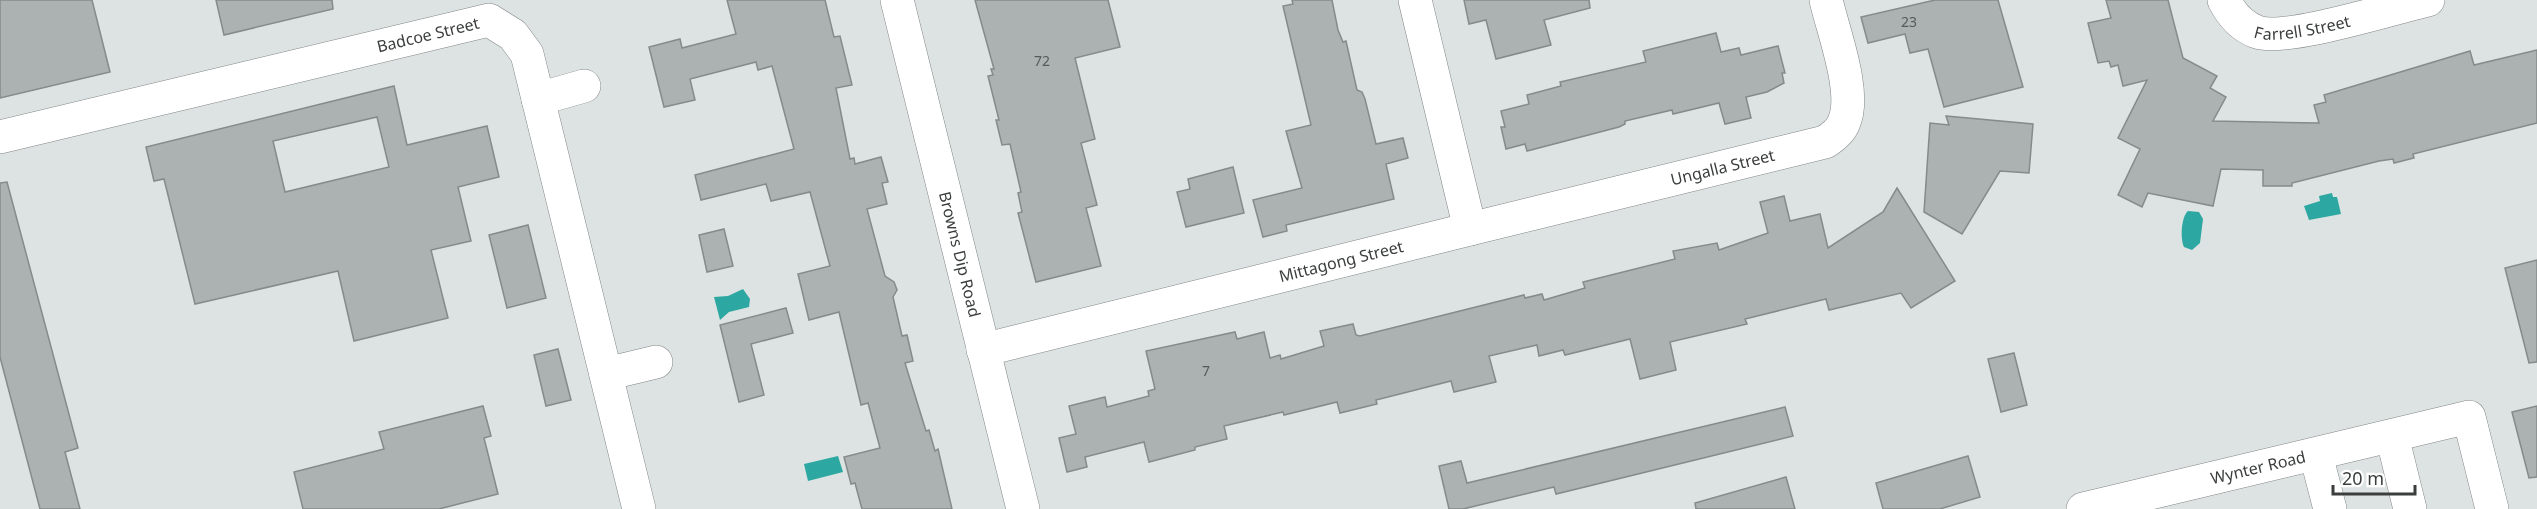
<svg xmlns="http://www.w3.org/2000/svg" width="2537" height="509" font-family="'Noto Sans',sans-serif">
  <rect width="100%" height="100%" fill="#dde3e2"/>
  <g fill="#2ca7a1">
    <polygon points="2332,193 2333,197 2337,197 2341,214 2309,220 2304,206 2320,201 2319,196"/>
    <path d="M2188 211 2199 212 2203 219 2200 243 2192 250 2184 247C2180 239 2181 217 2188 211Z"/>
    <polygon points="743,289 750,299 749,307 729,312 720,320 714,297 728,296"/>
    <polygon points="838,456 843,472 808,481 804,464"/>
  </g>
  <g fill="#acb1b1" stroke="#858b8a" stroke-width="1.5" fill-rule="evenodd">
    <polygon points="0,0 92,0 110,72 0,98"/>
    <polygon points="216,0 332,0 333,9 224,35"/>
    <polygon points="727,0 825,0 834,37 840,36 852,85 836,88 850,159 854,158 855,164 881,157 888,182 882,183 887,204 867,209 885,276 894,282 897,290 893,297 902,336 907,335 913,361 905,363 926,431 929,430 935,451 938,449 952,509 862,509 855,483 851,484 844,457 880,448 868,403 861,405 839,312 809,320 798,274 830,266 810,192 771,201 766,184 701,200 695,175 794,149 772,66 758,70 756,62 690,79 695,100 664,107 649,47 680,39 682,48 736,34"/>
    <polygon points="975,0 1108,0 1120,47 1075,58 1095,139 1081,143 1097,205 1086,208 1101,266 1036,282 1018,213 1022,212 1018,193 1021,192 1010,144 1002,145 996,120 999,120 988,76 993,75 991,69 994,69"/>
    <polygon points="1292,0 1332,0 1338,30 1343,42 1346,41 1357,90 1362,92 1365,99 1376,144 1403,138 1408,158 1386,164 1394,199 1286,225 1287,231 1263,237 1253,200 1302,188 1286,131 1311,125 1283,6 1293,4"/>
    <polygon points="1464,0 1589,0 1590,8 1544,20 1551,45 1496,59 1486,20 1469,24"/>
    <polygon points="1935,0 1998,0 2023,87 1944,107 1928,49 1910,53 1905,34 1868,43 1861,17"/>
    <polygon points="2106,0 2168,0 2183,58 2217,76 2210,88 2226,97 2213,121 2319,123 2314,105 2326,102 2324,95 2470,51 2474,65 2537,50 2537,123 2413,154 2414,158 2394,163 2393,159 2379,161 2292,183 2292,186 2263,186 2263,170 2221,169 2213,206 2148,193 2142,207 2118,195 2140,149 2118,138 2147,80 2123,86 2118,65 2111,67 2109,61 2098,63 2088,23 2111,18"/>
    <polygon points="1716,33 1721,52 1739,48 1741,55 1778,46 1785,73 1782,73 1784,83 1767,92 1746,97 1751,118 1725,124 1719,103 1673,114 1672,110 1625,121 1625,124 1619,127 1527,151 1525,144 1506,149 1501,127 1505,127 1501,111 1529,104 1527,95 1561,86 1560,82 1646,62 1643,51"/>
    <path d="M394 86 407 145 487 126 499 177 458 187 471 241 431 250 448 318 354 341 338 271 195 304 164 179 154 181 146 147ZM377 117 389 167 285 192 273 141Z"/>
    <polygon points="1946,116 2033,124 2029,173 2000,171 1962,234 1924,212 1930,123 1949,125"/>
    <polygon points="1233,167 1244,213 1186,227 1177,192 1190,189 1188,179"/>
    <polygon points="7,182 78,448 65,452 80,509 40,509 0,357 0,183"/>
    <polygon points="1897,188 1955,281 1911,308 1901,293 1829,310 1826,299 1745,319 1747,324 1670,342 1676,370 1640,379 1630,339 1565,355 1563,350 1539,356 1537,345 1489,356 1496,382 1454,392 1451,381 1376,400 1377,404 1340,413 1337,402 1284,415 1283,412 1224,426 1227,439 1195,447 1195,450 1149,462 1144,442 1085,457 1087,467 1067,472 1059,438 1076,434 1069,406 1105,397 1107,407 1149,396 1148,391 1155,389 1146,351 1235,332 1237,339 1264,332 1270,358 1280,355 1281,359 1324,346 1320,331 1353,324 1356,335 1360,336 1524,295 1525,298 1542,294 1544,300 1585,288 1583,282 1675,259 1673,251 1717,243 1719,250 1768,233 1760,202 1784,196 1790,221 1820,214 1828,248 1883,212"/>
    <polygon points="528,225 546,298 507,308 489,235"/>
    <polygon points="724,229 733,266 707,272 699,235"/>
    <polygon points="2537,260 2537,362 2529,363 2505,268"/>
    <polygon points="786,308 793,333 751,344 764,395 739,402 720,325"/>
    <polygon points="558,349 571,400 546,406 534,355"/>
    <polygon points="2014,353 2027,405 2001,412 1988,359"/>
    <polygon points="483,406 491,436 484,438 498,494 439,509 303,509 294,472 384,449 379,432"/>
    <polygon points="2537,406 2537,477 2529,478 2512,412"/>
    <polygon points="1785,407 1793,436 1556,494 1554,487 1463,509 1449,509 1439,466 1461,461 1467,483"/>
    <polygon points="1968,456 1980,497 1940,509 1883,509 1876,483"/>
    <polygon points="1786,477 1795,509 1696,509 1695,503"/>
  </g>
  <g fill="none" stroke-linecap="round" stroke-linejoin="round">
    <defs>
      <g id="minor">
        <path id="s1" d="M897 0 1023 509"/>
        <path id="s2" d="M2224 0C2231 14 2241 26 2257 32 2286 42 2393 8 2428 0"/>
        <polyline points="538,99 584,86"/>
        <path id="s3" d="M0 137 489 20 513 35 527 54 639 509"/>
        <path id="s4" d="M1470 229 1825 142C1833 137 1841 131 1844 122 1857 93 1833 31 1826 0"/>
        <path id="s5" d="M983 350 1470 229 1415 0"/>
        <polyline points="606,374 656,362"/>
        <polyline points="2392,436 2410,509"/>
        <polyline points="2316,455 2330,509"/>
        <path id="s6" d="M2083 509 2469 417 2492 509"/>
      </g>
    </defs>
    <use href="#minor" stroke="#828786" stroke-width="34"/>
    <use href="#minor" stroke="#fff" stroke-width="33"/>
  </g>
  <g text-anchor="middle" stroke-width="4.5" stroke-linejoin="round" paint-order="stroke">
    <g font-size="14" fill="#575b5a">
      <text x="1909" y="27">23</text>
      <text x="1042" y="66">72</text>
      <text x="1206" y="376">7</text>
    </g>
    <g font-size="16" fill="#3b3e3d" stroke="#fff">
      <text dy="6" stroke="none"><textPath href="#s2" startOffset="93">Farrell Street</textPath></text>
      <text dy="6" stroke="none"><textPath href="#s3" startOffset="440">Badcoe Street</textPath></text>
      <text dy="6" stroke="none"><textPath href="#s4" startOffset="260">Ungalla Street</textPath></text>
      <text dy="6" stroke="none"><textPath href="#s1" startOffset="262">Browns Dip Road</textPath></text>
      <text dy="6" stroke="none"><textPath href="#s5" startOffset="369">Mittagong Street</textPath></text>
      <text dy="6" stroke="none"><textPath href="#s6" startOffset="180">Wynter Road</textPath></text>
    </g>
  </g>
  <path d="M2333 485v9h82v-9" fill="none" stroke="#3b3e3d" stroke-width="3"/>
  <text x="2342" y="485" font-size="18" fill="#3b3e3d" stroke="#ffffff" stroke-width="4.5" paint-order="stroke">20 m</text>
</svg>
